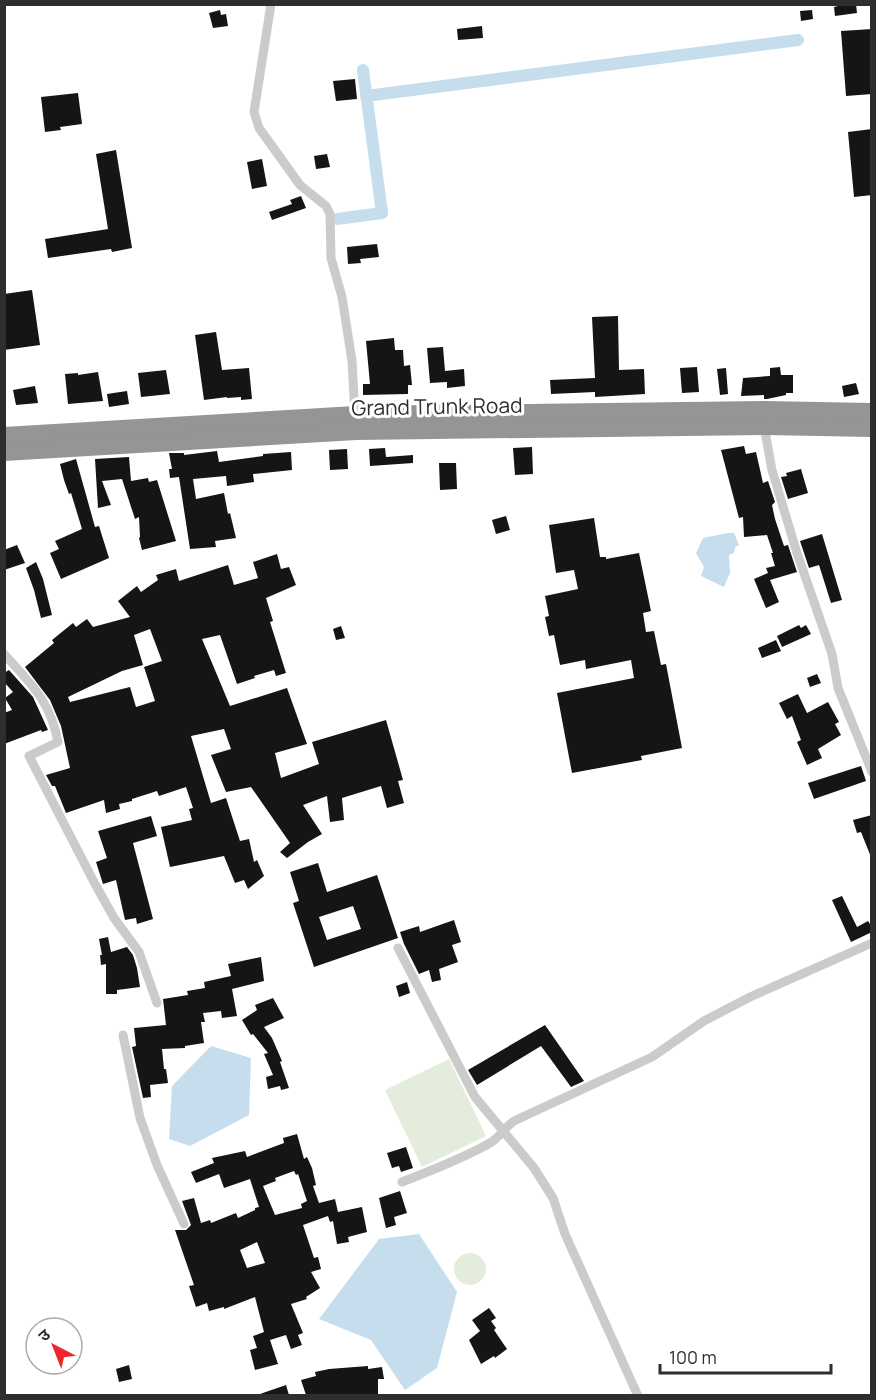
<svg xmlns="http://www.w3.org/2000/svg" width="876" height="1400" font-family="Manrope,'Noto Sans Devanagari',sans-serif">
  <rect width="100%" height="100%" fill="#fff"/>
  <g fill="#e4eddb">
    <polygon points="449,1059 486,1136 422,1167 385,1090"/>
    <circle cx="470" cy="1269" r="16"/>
  </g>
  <g fill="#c6ddee">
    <polygon points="728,533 734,533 739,545 735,547 734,553 729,555 730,573 724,587 701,576 704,567 696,553 703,538"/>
    <polygon points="211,1046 251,1058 249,1115 190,1146 169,1139 172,1086"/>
    <polygon points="419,1234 457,1292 437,1368 405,1390 371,1340 319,1319 379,1239"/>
  </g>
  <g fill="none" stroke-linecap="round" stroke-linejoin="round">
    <g stroke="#c6ddee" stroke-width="12">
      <polyline points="366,96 798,40"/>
      <polyline points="337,219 382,213 363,70"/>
    </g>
  </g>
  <g fill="#151515" fill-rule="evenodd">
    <polygon points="847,4 856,4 857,13 835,16 834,7"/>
    <polygon points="220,10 221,15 226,14 228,26 213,28 209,13"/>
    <polygon points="812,10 813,19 801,21 800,11"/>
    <polygon points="482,26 483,38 458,40 457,29"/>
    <polygon points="872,29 872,94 846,96 841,31"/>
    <polygon points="355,79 357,99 336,101 333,81"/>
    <polygon points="78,93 82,124 60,127 61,130 45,132 41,97"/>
    <polygon points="872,129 872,195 854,197 848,132"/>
    <polygon points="116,150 132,248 112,252 111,249 48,258 45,239 108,229 96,154"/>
    <polygon points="327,154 330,167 316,169 314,156"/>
    <polygon points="262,159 267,186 252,189 247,162"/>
    <polygon points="301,196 306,208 272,220 269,212 292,204 290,200"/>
    <polygon points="377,244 379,257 360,259 361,263 348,264 347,247"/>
    <polygon points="32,290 40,345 4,350 4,294"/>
    <polygon points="618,316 619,370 644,369 645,394 595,397 595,392 551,394 550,380 595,378 592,317"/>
    <polygon points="216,332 222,370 249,368 252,399 241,400 241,397 227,398 227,397 204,400 195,335"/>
    <polygon points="394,338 395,350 403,350 404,366 410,365 412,385 408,385 408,394 363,395 363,384 370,384 366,341"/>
    <polygon points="443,347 445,371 464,369 465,386 447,388 447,382 430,383 427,348"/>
    <polygon points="697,367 699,392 682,393 680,368"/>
    <polygon points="780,367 781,375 793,375 793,393 786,393 786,395 767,399 764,399 764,395 741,396 743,378 770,376 770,368"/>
    <polygon points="726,368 728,394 720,395 717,369"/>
    <polygon points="166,370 170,394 141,397 138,373"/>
    <polygon points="98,372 103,401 68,404 65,374 78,373 78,375"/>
    <polygon points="856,383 859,394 844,397 842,386"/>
    <polygon points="35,386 38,403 16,405 13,390"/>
    <polygon points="127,391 129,404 109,407 107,394"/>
    <polygon points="744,446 746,454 756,452 763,483 768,481 775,502 772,505 775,519 784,546 788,545 797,572 770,580 779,602 766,608 754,579 768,573 766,568 775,566 771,553 773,553 767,535 744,537 743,517 739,518 721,450"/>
    <polygon points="532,447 533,474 515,475 513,448"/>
    <polygon points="385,448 386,457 413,455 413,463 370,466 369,449"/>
    <polygon points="347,449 348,469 330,470 329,450"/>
    <polygon points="217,451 219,462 263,456 263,454 291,452 292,470 253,474 254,482 227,486 226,476 193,479 196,499 224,493 228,514 230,513 236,538 215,541 216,547 190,549 179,477 170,478 169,469 172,469 169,453 184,453 184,455"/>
    <polygon points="129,457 131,481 148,478 149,482 157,480 176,541 142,550 139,538 140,537 139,517 135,519 122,479 102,481 111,505 98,508 95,459"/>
    <polygon points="76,459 95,527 99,526 109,558 61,579 50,553 59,549 55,541 82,529 71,493 69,494 64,480 60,464"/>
    <polygon points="439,463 456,463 457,489 440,490"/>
    <polygon points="801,469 808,493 788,499 781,477 787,476 786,473"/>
    <polygon points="506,516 510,530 496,534 492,520"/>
    <polygon points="594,518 600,557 606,557 606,559 639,553 651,611 643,613 646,632 654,631 661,665 666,664 682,748 641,756 642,760 572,773 557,693 634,678 631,660 586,669 585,660 560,665 554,635 549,636 545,617 549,616 545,596 578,589 574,570 556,573 549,525"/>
    <polygon points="822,534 842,600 831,603 819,565 809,568 800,541"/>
    <polygon points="17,545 25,563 4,570 4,550"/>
    <path d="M277 554 281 569 289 567 296 585 266 598 273 621 270 622 286 673 276 676 274 670 254 676 255 678 237 684 220 635 202 639 230 706 287 688 307 744 275 753 281 778 319 764 312 742 386 720 403 780 398 781 404 803 387 808 381 786 342 798 344 820 330 822 327 796 303 805 322 834 308 842 287 858 280 852 290 843 251 787 226 792 211 755 231 749 224 729 191 736 211 803 226 798 240 841 249 839 254 862 257 860 264 876 248 889 244 880 235 883 224 856 170 867 161 827 192 820 189 809 193 808 186 787 159 796 157 791 132 799V801L119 804 120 809 106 813 104 800 66 813 55 786H52L46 775 70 768 61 726 50 700 25 667 54 643 52 640 73 623 76 627 87 619 93 627 130 617 118 601 137 586 141 592 158 580 156 575 176 569 179 581 228 565 234 585 258 578 253 562ZM150 629 162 661 144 667 155 701 136 707 130 687 70 702 68 697 122 671 143 665 134 635Z"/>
    <polygon points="36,562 43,579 52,615 41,618 34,590 26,568"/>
    <polygon points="799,625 801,628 806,625 811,634 782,647 777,636"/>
    <polygon points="341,626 345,638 336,640 333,629"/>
    <polygon points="776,640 781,651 762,658 758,648"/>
    <polygon points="9,670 33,697 48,730 42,732 41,730 4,744 4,713 12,710 5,698 13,692 4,682 4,673"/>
    <polygon points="817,674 821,683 810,687 807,678"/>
    <polygon points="798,694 807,713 828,702 839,722 835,724 841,735 818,749 822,758 807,765 797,742 801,740 792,716 787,719 779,703"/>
    <polygon points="861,766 866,781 814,799 808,783"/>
    <polygon points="872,815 872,857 871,857 861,832 857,833 853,820"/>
    <polygon points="151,816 157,836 133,843 153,919 137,924 136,918 125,920 116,880 103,884 96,862 107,858 98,831"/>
    <path d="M318 863 327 892 377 875 398 938 314 967 293 903 299 901 290 872ZM353 906 361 929 327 940 319 917Z"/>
    <polygon points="842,896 857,927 868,921 872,927 872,932 851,942 832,900"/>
    <polygon points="454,920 461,942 452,945 458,962 439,969 441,980 432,982 429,970 419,974 404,944 400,932 419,926 420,932"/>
    <polygon points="108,937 111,952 127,947 133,955 137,968 140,987 117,990 117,994 106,994 106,964 101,965 100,955 102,955 99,939"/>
    <polygon points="261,957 264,981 232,989 237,1016 222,1018 221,1011 203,1013 205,1022 201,1022 204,1043 185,1046 185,1048 162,1049 164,1069 166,1069 168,1083 150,1085 151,1097 143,1098 132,1047 136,1046 134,1028 166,1025 163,999 188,995 187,991 205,988 204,982 231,976 228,964"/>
    <polygon points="407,982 410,993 399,997 396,986"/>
    <polygon points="273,998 284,1018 264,1027 272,1038 282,1061 280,1062 289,1088 281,1090 280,1086 268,1089 266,1077 273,1075 264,1054 268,1053 253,1034 251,1035 242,1020 257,1010 255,1005"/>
    <polygon points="545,1025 584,1081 571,1087 541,1046 477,1085 468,1070"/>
    <path d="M297 1134 304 1159 307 1157 312 1168 316 1185 313 1186 319 1203 335 1199 338 1212 362 1207 367 1232 348 1237 349 1242 337 1244 333 1221 330 1222 328 1216 303 1225 314 1258 318 1257 321 1269 311 1272 320 1288 306 1297 307 1299 291 1304 303 1333 298 1335 302 1345 291 1349 286 1335 270 1340 278 1364 255 1370 250 1350 257 1348 253 1336 264 1332 255 1297 224 1309V1307L209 1311 207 1303 196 1307 189 1286 194 1285 175 1230H186L191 1225 182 1201 194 1198 201 1223 210 1220 211 1223 236 1213 238 1218 255 1210V1208L259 1207 250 1179 224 1188 219 1174 196 1183 191 1172 214 1163 212 1158 245 1151 247 1157 284 1143 283 1138ZM294 1171 296 1175 298 1174 307 1201 301 1204 302 1208 275 1215 263 1186 276 1181 275 1178ZM257 1242 265 1263 247 1268 240 1250Z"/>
    <polygon points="406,1147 413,1168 401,1172 399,1166 392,1168 387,1153"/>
    <polygon points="400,1191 407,1213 394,1217 396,1225 386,1228 379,1198"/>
    <polygon points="489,1308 496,1318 491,1321 496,1328 494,1330 507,1349 495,1358 494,1356 481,1364 469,1340 480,1331 472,1320"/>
    <polygon points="129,1365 132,1379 119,1382 116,1369"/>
    <polygon points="368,1366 368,1369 382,1367 384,1379 378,1379 378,1394 306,1395 301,1380 316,1376 315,1372 329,1369"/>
    <polygon points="286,1385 289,1395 260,1395 260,1394"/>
  </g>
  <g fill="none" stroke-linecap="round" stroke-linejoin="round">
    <g stroke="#cbcbcb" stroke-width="9">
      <polyline points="271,4 254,112 259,128 300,185 326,206 330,214 331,258 342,297 352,361 355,415"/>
      <polyline points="764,426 772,470 797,553 832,654 838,688 872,772"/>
      <path d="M4 654C31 684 50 700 58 742L29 756 95 884 114 918 139 952 157 1003"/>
      <polyline points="398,948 475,1097 534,1168 553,1198 565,1234 638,1396"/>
      <polyline points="123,1035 140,1118 157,1165 184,1224"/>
      <path d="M402 1182C432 1170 462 1159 490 1143 499 1138 505 1127 514 1121L652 1057 704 1021 750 997 872 943"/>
    </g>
    <g stroke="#959595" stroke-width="18">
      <polyline points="4,436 355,415 764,410 872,412"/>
      <polyline points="4,452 356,431 764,426 872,428"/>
    </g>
  </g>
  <g text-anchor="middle" stroke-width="6" stroke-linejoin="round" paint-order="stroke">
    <g font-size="21" fill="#2e2e2e" stroke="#fff">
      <text transform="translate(437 407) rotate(-1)" y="7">Grand Trunk Road</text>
    </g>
  </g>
  <rect width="876" height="1400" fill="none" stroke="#2e2e2e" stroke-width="12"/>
  <g transform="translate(54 1346) rotate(318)"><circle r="28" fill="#ffffff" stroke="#ababab" stroke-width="1.5"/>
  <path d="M0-4.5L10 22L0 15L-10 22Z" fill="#f0262f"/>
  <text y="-9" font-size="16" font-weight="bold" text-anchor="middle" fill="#2e2e2e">उ</text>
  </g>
  <path d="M660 1364v9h171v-9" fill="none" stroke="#2e2e2e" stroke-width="3"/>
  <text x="669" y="1364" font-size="18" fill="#2e2e2e" stroke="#ffffff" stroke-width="4.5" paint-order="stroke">100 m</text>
</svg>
